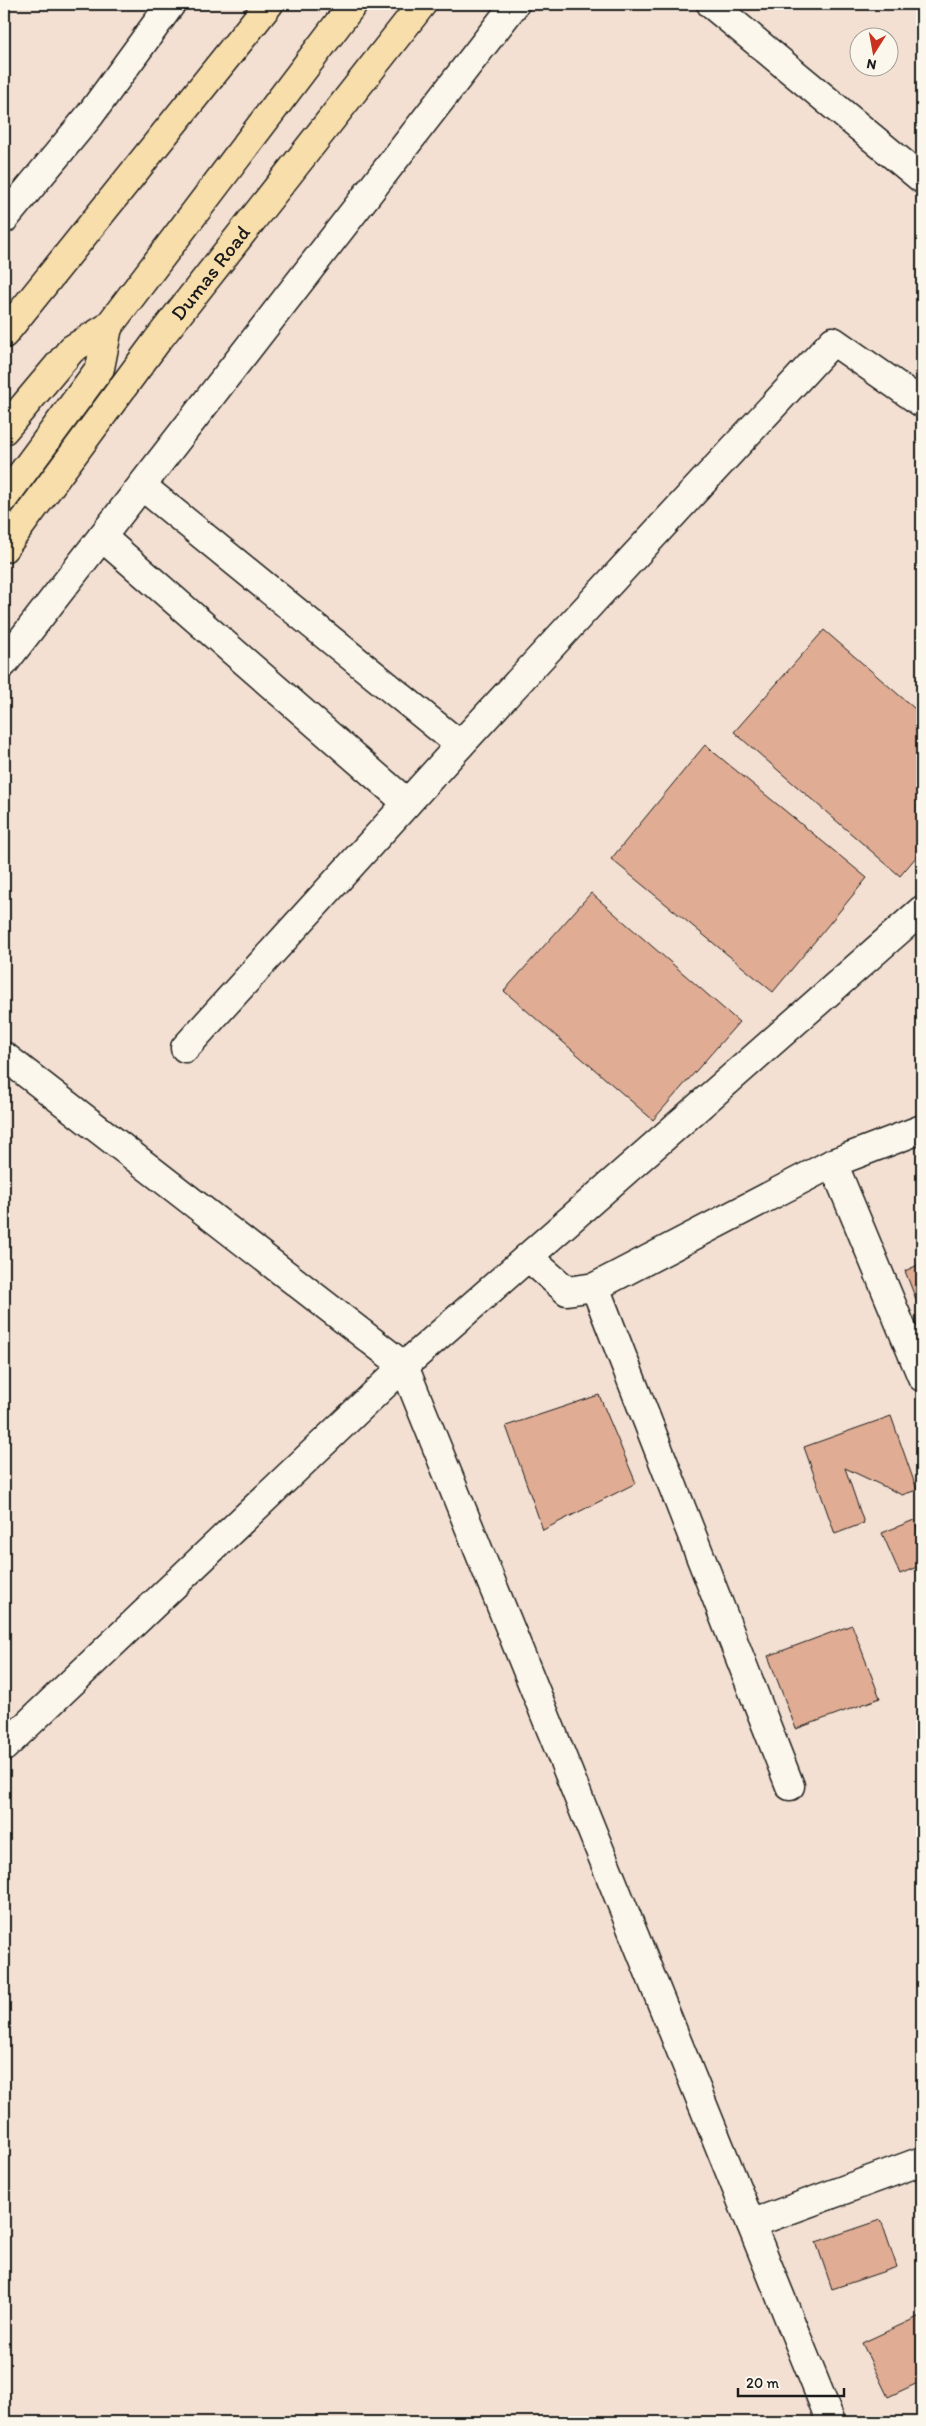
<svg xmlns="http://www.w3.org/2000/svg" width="926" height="2426" font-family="Itim,sans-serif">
  <rect width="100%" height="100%" fill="#f3e0d2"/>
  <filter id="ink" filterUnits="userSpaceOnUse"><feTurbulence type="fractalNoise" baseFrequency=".02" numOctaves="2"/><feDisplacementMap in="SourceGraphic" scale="10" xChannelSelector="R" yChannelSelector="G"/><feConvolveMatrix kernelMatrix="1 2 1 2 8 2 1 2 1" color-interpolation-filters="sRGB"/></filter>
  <g filter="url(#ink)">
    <g fill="#e0ac94" stroke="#1c1c1c">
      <polygon points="824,630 922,715 922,850 900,876 734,732"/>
      <polygon points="705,745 867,878 773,992 611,859"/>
      <polygon points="591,893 739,1022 653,1120 504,991"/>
      <polygon points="922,1263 922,1315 905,1271"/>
      <polygon points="599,1395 636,1483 543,1530 506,1426"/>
      <polygon points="891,1416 917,1490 902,1495 845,1468 864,1523 835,1534 804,1447"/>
      <polygon points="914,1520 922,1540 922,1565 900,1574 882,1533"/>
      <polygon points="852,1625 880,1698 796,1729 768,1656"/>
      <polygon points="881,2220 897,2267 832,2289 816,2242"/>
      <polygon points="920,2316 922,2322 922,2381 888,2397 862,2343"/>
    </g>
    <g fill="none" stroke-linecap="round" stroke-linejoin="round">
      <defs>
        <g id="minor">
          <polyline points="711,4 922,179"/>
          <polyline points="4,219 90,115 171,4"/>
          <polyline points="142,486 460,745"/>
          <polyline points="102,537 407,803"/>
          <polyline points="4,663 515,4"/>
          <polyline points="185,1048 460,745 833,341 922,403"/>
          <polyline points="4,1056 404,1366 831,2422"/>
          <polyline points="833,1163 922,1377"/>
          <polyline points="528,1257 567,1291 595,1287 833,1163 922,1129"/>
          <polyline points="595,1287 790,1786"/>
          <polyline points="4,1747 404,1366 922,910"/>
          <polyline points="751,2224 922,2161"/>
        </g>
        <g id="major">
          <polyline points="4,334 269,4"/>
          <polyline points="4,430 72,349 108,327 353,4"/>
          <polyline points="4,498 100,368 108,327"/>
          <path id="s1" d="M4 548 157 341 422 4"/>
        </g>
      </defs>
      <use href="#minor" stroke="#1c1c1c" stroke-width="31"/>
      <use href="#major" stroke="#1c1c1c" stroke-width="31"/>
      <use href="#minor" stroke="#fbf7ec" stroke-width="28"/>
      <use href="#major" stroke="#f8deab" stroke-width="28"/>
    </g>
  </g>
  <g text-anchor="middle" stroke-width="4" stroke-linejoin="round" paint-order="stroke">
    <g font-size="21" fill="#1c1c1c" stroke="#fbf7ec">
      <text dy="7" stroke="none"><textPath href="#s1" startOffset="344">Dumas Road</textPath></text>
    </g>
  </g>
  <rect width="926" height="2426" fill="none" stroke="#fbf7ec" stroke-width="20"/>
  <rect x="10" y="10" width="906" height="2406" fill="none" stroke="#1c1c1c" stroke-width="2" filter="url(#ink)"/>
  <g transform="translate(874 52) rotate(191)"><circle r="24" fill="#fbf7ec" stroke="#a29f99"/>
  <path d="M0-4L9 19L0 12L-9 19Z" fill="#c8321e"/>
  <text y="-8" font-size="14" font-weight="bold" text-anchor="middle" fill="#1c1c1c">N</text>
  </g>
  <path d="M738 2388v8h106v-8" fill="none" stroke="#1c1c1c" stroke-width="2.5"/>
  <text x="746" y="2388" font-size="15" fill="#1c1c1c" stroke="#fbf7ec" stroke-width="4" paint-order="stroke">20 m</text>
</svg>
